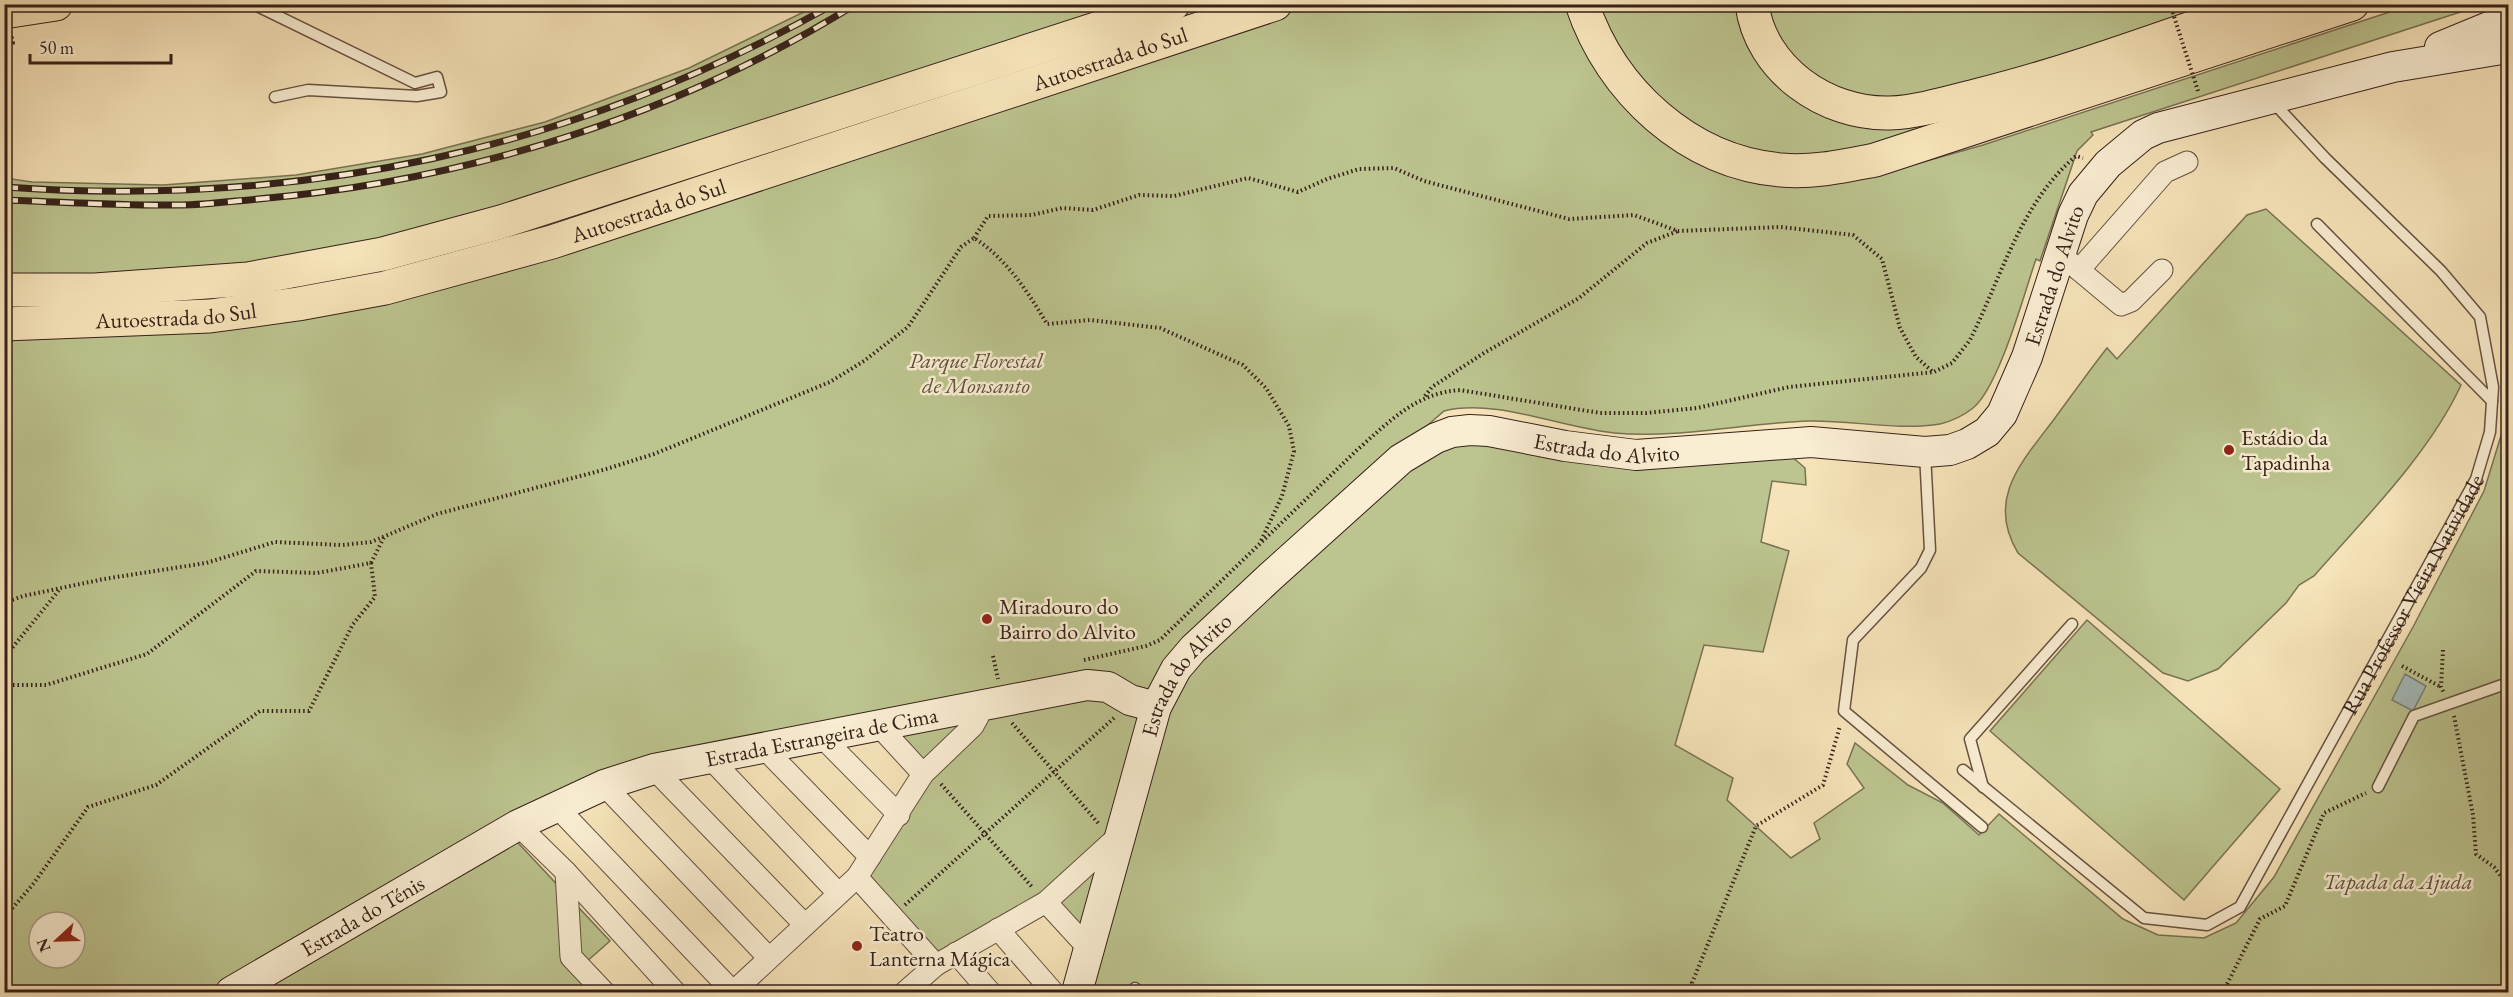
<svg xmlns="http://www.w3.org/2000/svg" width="2513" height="997" font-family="'EB Garamond',serif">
  <rect width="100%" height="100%" fill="#f6e3b9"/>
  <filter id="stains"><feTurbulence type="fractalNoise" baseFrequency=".00333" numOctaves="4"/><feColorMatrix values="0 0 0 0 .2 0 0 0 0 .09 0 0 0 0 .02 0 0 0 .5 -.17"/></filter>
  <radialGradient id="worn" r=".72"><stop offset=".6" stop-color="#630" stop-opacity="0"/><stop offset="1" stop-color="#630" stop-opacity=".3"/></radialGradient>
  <g fill="#bcc48f" stroke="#797254" stroke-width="1.5" fill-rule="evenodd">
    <path d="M818 5H2311L1757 184 1799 186 1863 179 1983 145 2411 5H2482L2091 132 2093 135 2077 151 2040 261 2036 259C2024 294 1999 387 1973 408 1963 416 1952 421 1940 424 1897 431 1852 420 1809 421 1745 423 1679 439 1614 433 1562 428 1495 398 1444 411L1353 491 1438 446 1485 440 1790 455 1805 468 1806 485 1772 481 1761 542 1789 551 1763 652 1704 645 1675 745 1733 778 1727 800 1791 858 1820 839 1814 823 1864 788 1847 764 1855 743 1908 785 1943 803 1979 835 1999 814 2123 919 2158 935 2204 938 2236 923 2274 877 2413 627 2484 491 2504 426 2508 397V992H1084L1095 954 1052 907 940 970 856 879 930 774 890 732 612 785 506 830 610 941 576 971 595 992H5V178L32 182 163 185 296 175 422 154 545 122 689 68ZM39 922H75V958H39Z"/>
    <path d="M2266 209 2461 385C2430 453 2363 520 2314 576L2299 585 2286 603 2218 669 2188 681 2163 673 2018 553C1985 498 2023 461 2055 418 2072 395 2089 371 2107 348L2117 359 2247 215Z"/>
    <polygon points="2087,620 2280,789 2184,900 1990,731"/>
  </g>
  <polygon fill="#a3bbbb" stroke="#777d7a" stroke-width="1.5" points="2405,674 2426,686 2413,711 2392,700"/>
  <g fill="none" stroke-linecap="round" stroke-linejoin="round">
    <defs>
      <g id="lane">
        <polyline points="253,4 415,83 437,77 441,92 417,96 308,90 275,97"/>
        <polyline points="2317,224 2492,401"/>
        <polyline points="1925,453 1930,550 1921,568 1853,640 1844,711 1982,827"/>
        <path id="s1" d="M1963 770 2144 918 2207 925 2240 907 2476 479 2490 432 2493 387 2480 317 2441 271 2325 158 2272 101"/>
        <polyline points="1983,787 1970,739 2072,624"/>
        <polyline points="2378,787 2414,716 2508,683"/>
        <polyline points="1135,988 1135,992"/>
      </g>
      <g id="street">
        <polyline points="2061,255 2079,270 2165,172 2187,162"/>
        <polyline points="2079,270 2121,305 2131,301 2162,270"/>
        <polyline points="879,726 923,774"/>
        <polyline points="822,737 899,815"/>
        <polyline points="763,747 870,857"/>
        <polyline points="710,758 838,893"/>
        <polyline points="654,769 805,925"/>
        <polyline points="604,785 769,958"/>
        <polyline points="556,806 733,992"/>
        <polyline points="518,825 566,872 675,992"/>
        <polyline points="566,872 571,957 604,992"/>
        <polyline points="857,877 936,965"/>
        <polyline points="1046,902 1089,949"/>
        <polyline points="998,929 1053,992"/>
        <polyline points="956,953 990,992"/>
        <polyline points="733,992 857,877 923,774 973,726 978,717 977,706"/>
        <polyline points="905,992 936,965 1046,902 1113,841 1121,840"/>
      </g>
      <g id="secondary">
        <polyline points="2440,47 2508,19"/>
        <path id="s2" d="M231 992 518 825 604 785 654 769 1087 685 1108 687 1130 700 1156 707"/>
        <path id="s3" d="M1077 992 1156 707 1176 669 1193 649 1270 577 1401 459 1436 438 1452 432 1470 430 1489 431 1565 446 1636 455 1811 442 1925 452 1950 450 1967 444 1987 432 2002 414 2027 357 2073 215 2083 194 2108 164 2143 135 2158 128 2393 67 2508 48"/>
      </g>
      <g id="highway">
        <path d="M1582 4C1611 91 1688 162 1781 170 1813 173 1844 166 1875 160L2352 4"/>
        <path d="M1752 4C1760 69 1826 115 1890 113 1918 112 1951 102 1979 95 2075 71 2167 36 2261 4"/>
        <polyline points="4,12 56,4"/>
        <polyline points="4,290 95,290 248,279 383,254 501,222 1173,4"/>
        <path id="s4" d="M4 324 210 316 298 304 385 288 552 242 1275 4"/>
      </g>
    </defs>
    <use href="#lane" stroke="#665241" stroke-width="13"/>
    <use href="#street" stroke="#665241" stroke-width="23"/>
    <use href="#secondary" stroke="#362119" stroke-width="32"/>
    <use href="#highway" stroke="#362119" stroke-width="35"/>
    <g stroke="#362119" stroke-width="4" stroke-dasharray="1.5 3" stroke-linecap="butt">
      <polyline points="4,44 13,43 12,38 8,39"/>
      <polyline points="974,238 988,216 1032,215 1062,208 1093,210 1139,195 1174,196 1248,178 1298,192 1327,179 1359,169 1394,168 1424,181 1569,219 1634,215 1678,231 1781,227 1853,235 1882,259 1900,328 1916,357 1933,372"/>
      <polyline points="2505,367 2508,341"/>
      <polyline points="1425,396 1432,387 1484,353 1579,298 1647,243 1678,231"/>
      <polyline points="371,563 384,537"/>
      <path d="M4 603 23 596 104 579 206 563 275 542 342 545 371 542 437 514 603 470 654 454 830 382 864 361 908 327 961 247 974 238C1006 258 1028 292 1047 324L1090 320 1160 328 1243 365 1266 388 1289 426 1294 451 1282 496 1260 543"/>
      <polyline points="2443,650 2441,687 2444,693"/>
      <polyline points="993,656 998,679"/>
      <polyline points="4,658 60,589"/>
      <path d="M1084 660 1146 646 1160 640 1357 450C1390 421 1416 393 1460 390L1600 413H1646L1697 408 1789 387 1934 372 1952 363 1970 340C2001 278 2021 202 2076 156L2083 158"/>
      <polyline points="2402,666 2441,687"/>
      <polyline points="4,685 46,685 147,654 256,571 317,573 371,563 375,597 353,624 309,711 260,711 156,785 88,807 34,883 4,918"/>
      <polyline points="2454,716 2473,815 2476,854 2494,867 2508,886"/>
      <polyline points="1012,723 1099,824"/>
      <polyline points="941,784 1033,888"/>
      <polyline points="905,905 1114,718"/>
      <polyline points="1694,992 1692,983 1756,826 1823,785 1840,726"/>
      <polyline points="2223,992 2260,919 2285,906 2324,813 2366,793"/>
    </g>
    <use href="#lane" stroke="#f9edd2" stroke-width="10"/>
    <use href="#street" stroke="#f9edd2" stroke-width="21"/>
    <use href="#secondary" stroke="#f9edd2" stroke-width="30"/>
    <use href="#highway" stroke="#f6e3b9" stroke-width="33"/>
    <defs>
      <g id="rail">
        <path d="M4 187C302 208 573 151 834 4"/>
        <path d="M4 200C63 202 122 206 181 205 207 205 233 201 258 199 467 181 678 115 856 4"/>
      </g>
    </defs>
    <use href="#rail" stroke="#362119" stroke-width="7"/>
    <use href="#rail" stroke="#f9edd2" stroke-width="4.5" stroke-dasharray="14" stroke-linecap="butt"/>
    <polyline stroke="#362119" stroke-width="4" stroke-dasharray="1.5 3" stroke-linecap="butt" points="2170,4 2198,91"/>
  </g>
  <g fill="#8f2418" stroke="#f9edd2" stroke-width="2">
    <circle cx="2229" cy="450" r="6"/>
    <circle cx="987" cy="619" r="6"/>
    <circle cx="857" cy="946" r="6"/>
  </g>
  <g text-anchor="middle" stroke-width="5" stroke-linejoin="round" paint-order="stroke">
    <g font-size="22" fill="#362119" stroke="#f9edd2">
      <text dy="8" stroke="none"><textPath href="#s4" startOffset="1144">Autoestrada do Sul</textPath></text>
      <text dy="8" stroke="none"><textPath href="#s4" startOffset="658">Autoestrada do Sul</textPath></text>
      <text dy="8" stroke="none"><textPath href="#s3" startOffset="1419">Estrada do Alvito</textPath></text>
      <text dy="8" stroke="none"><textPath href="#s4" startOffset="172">Autoestrada do Sul</textPath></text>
      <text dy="8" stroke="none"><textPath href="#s3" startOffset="861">Estrada do Alvito</textPath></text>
      <text dy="8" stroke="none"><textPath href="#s1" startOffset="692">Rua Professor Vieira Natividade</textPath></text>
      <text dy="8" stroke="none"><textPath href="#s3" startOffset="339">Estrada do Alvito</textPath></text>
      <text dy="8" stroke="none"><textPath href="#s2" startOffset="650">Estrada Estrangeira de Cima</textPath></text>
      <text dy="8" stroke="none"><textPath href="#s2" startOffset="152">Estrada do Ténis</textPath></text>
    </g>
    <g font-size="22" font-style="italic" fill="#5e523c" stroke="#f9edd2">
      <text x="976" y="368">Parque Florestal<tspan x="976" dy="25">de Monsanto</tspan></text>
      <text x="2398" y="889">Tapada da Ajuda</text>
    </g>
    <g font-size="22" fill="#362119" stroke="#f9edd2" text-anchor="start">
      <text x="2241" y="445">Estádio da<tspan x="2241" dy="25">Tapadinha</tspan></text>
      <text x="999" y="614">Miradouro do<tspan x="999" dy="25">Bairro do Alvito</tspan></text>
      <text x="869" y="941">Teatro<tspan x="869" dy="25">Lanterna Mágica</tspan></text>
    </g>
  </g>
  <rect width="2513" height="997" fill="none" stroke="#f6e3b9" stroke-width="24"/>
  <rect x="6" y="6" width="2501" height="985" fill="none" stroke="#362119" stroke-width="3"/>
  <rect x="12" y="12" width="2489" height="973" fill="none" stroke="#362119" stroke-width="1.5"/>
  <g transform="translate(57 940) rotate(248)"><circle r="28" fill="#f9edd2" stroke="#ab9b88" stroke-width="1.5"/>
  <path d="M0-4.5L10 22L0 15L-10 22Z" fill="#8f2418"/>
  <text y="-9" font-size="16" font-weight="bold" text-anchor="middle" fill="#362119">N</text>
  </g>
  <path d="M30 54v9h141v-9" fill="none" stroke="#362119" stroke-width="3"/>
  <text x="39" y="54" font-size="18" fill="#362119" stroke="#f9edd2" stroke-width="4.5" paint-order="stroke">50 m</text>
  <rect width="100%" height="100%" filter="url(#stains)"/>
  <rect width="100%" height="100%" fill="url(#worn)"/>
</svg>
